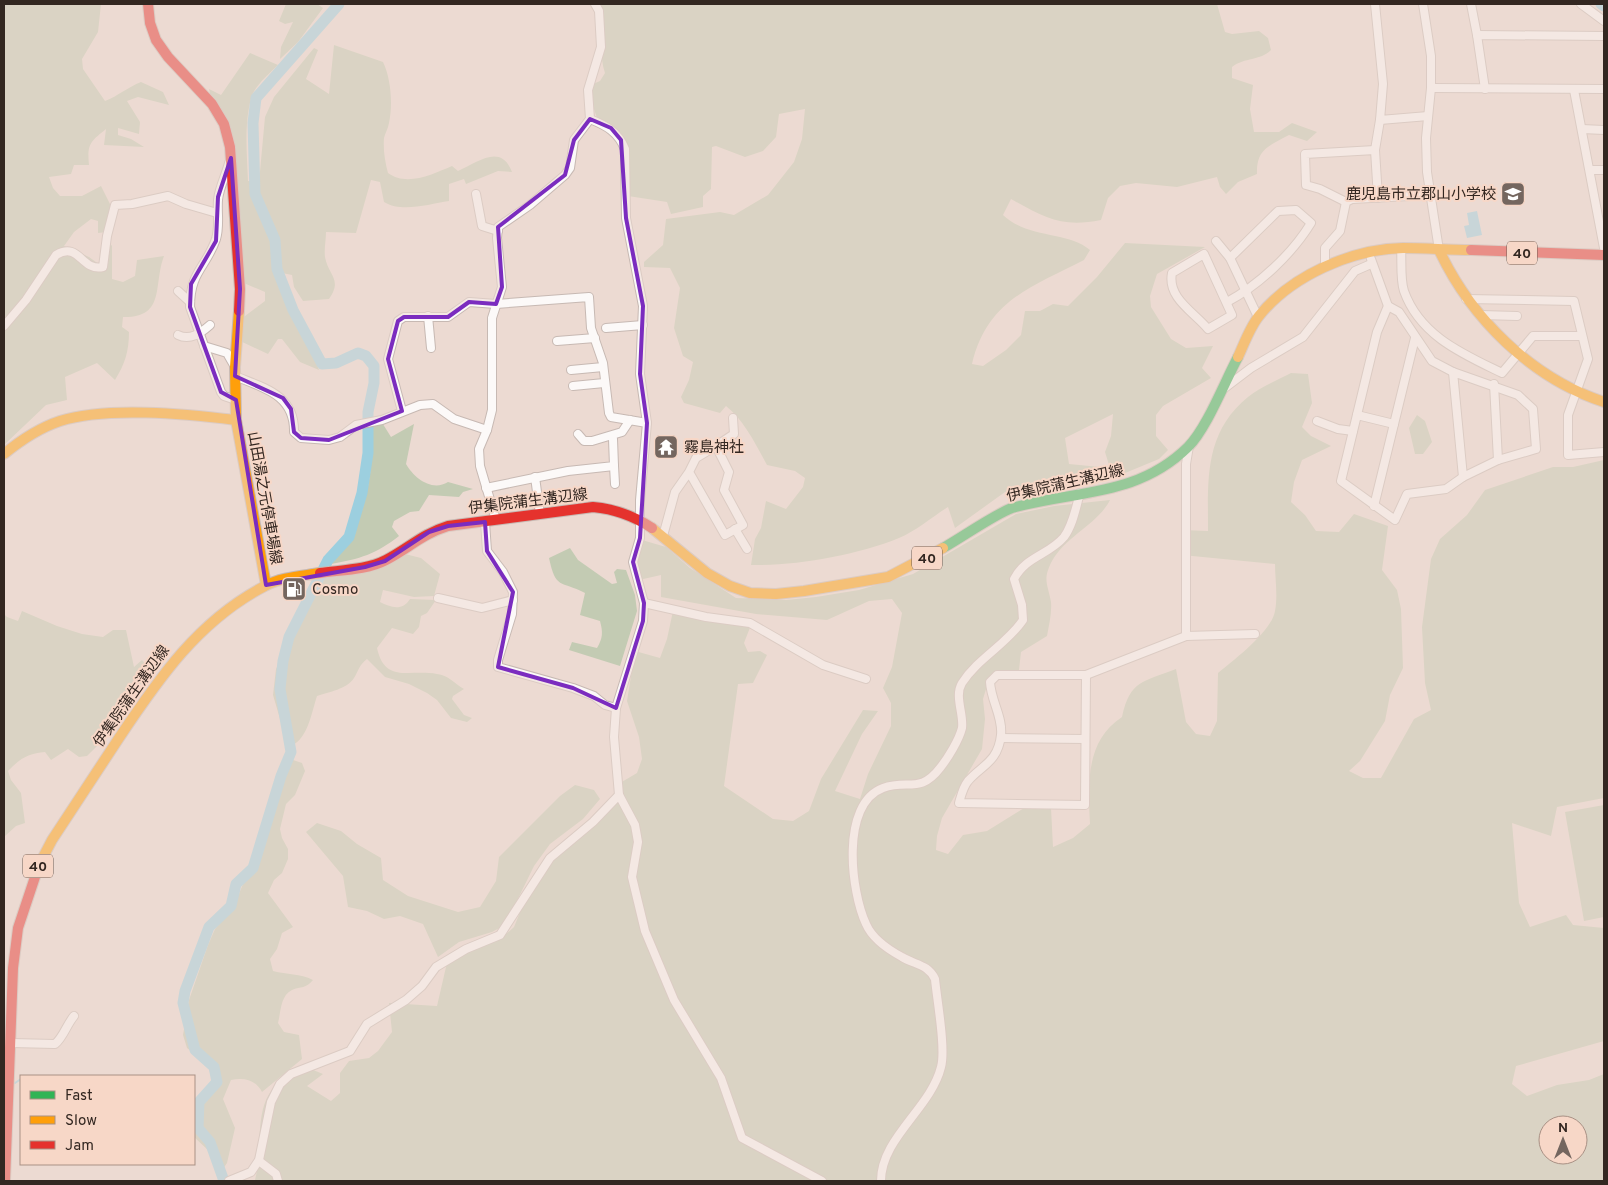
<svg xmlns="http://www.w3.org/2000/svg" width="1608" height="1185" font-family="Overpass,'Noto Sans JP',sans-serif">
  <rect width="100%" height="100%" fill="#ecdad2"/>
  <g fill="#c3cbb3" fill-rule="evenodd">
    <path d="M4 4H101L98 32 82 59 83 69 105 101C118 96 128 87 141 82L163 92 169 105 138 97 127 101 140 122 139 134 118 128V135L131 139 144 147 104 145 106 129C90 142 87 144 89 165H74L71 174 49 177 53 188 60 196H82L101 186 114 212 107 232 98 233V221L91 219 74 232 64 246 89 257 100 265 101 248 107 239 112 246V279L123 282 135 276 137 260 164 256C153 285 166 318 123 317L122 327 129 332C129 351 125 364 115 380L97 363 65 377 67 400 46 405 4 445Z"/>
    <polygon points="286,4 317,4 323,8 298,42 280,59 281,47 293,22 285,24 279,21"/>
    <path d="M599 4H1217L1225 32 1232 34 1259 31 1268 38 1271 50C1260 61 1245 57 1232 67V78L1253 85 1250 109 1254 132H1279L1292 123 1317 132 1307 141 1289 135C1269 146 1256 149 1257 174L1238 182 1226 194 1220 187 1217 177 1177 187 1136 183 1120 186 1108 198 1101 220C1062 228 1045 218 1011 199L1003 215C1028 239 1068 231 1090 250L1084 260C1032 287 987 300 972 364L983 366 1006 350 1021 335 1025 311H1040L1053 304 1068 306 1097 277 1125 243 1205 247 1157 274 1150 296 1151 307 1171 339 1186 348 1213 346 1202 368 1211 378 1163 406 1156 415V436L1168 450 1159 459 1113 478 1105 452 1111 436 1113 414 1065 438 1069 464 1100 467 1101 482 1005 492 955 528 948 507C932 517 916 531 899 538 857 555 797 566 751 565L755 539 761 528 766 501 786 509 803 487 805 478 795 471 767 465C756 445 744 420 726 406L720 413 684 403 681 397 689 380 693 362 683 356 674 328 680 288 670 268 644 267V262L663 245 666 219 720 212 734 215 768 195 794 162 802 139 805 109 779 114 776 137 763 151 745 157 716 146 712 147 711 189 703 196V207L671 214 667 202 628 196 620 150 614 134 598 121 592 103 593 84 600 81 605 73C597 50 607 26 599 4Z"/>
    <path d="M334 45 383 62C391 78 393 105 389 123 388 129 385 133 384 138 383 150 385 162 388 173 407 187 433 174 452 166L458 171C478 162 501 143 512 172L498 171 466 184 464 179 449 184V201C429 204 402 213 384 202L380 182 371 180 356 233 326 232C326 240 324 249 325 257 328 275 343 279 329 299L303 301 294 287 292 275 282 273 295 314 309 342 319 370 300 362 282 339H278L268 354 238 340 241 319 265 301V292L239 281 231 147 211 99 209 89 221 95 250 53 278 65C269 74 254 86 251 99 244 124 247 155 248 181L259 182 265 117 274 97 314 48 318 50 306 79 329 94Z"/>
    <path d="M1291 373 1308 374 1312 403 1302 427 1311 436 1331 446 1302 460 1294 482 1291 502 1305 515 1316 531 1339 532 1354 514 1388 526 1382 570 1397 590 1401 609 1403 668 1390 695 1385 721 1360 761 1349 771 1363 778H1381L1414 719 1431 710 1425 683 1422 627 1431 559 1440 539 1467 515 1485 490 1553 467H1573L1604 460V798L1557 807 1551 836 1512 823 1519 903 1530 927 1566 915 1573 925 1604 928V1041L1516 1066 1512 1084 1527 1096 1557 1085 1589 1080 1604 1074V1181L255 1180C263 1153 254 1112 272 1090 281 1081 292 1073 301 1065L323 1074 307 1086 331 1101 340 1093V1073L349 1061 369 1058 378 1051 392 1032 389 1003 437 1006 449 954 477 941 504 936 514 927 534 878 571 837 609 812 620 783 637 773 642 759 639 737 627 701 635 651 660 658 667 639 673 611 751 625 744 643 748 652 760 651 767 655 753 683 738 684 724 786 773 819 793 821 809 811 821 779 863 710 878 711 862 734 835 791 860 799 868 774 891 726V703L883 688 892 667 902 613 892 599 869 601 827 620 756 614 661 597V575L639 580 632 560 642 540 666 547 690 568 736 598 786 600 816 597 859 590 913 574 1016 514 1054 506 1110 500C1098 524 1066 536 1052 561 1042 580 1048 584 1051 602 1052 613 1049 625 1047 636L1021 652 1019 670 990 676 983 699 985 719 982 749 942 818 937 836 936 850 948 854 963 835 987 831 1034 802 1051 808 1053 847 1073 838 1090 824C1088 785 1085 741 1122 717 1130 680 1143 682 1176 669L1186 722 1196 734 1210 736 1217 721 1218 673C1234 660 1272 631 1275 611 1278 596 1275 579 1275 564L1182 555V530L1208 531C1208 479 1204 433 1248 397 1260 387 1278 380 1291 373ZM1548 1125H1578V1155H1548Z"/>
    <polygon points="1417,415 1425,421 1432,442 1423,454 1415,454 1409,428"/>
    <path d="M381 421 391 437 414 424 406 464C414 478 432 492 448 482L473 489 463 492 459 497 429 495 419 511 410 512 394 521 392 527 399 536C376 554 360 559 331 564 336 553 347 547 352 536 369 501 374 460 372 422Z"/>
    <path d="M570 548 578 560 612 584 617 583 614 572 617 569 626 570 635 595 637 611 620 666 569 650 572 642 597 648C603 638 603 632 600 621L580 615 585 593C560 580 556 590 549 558Z"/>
    <path d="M405 554 421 558 440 574 434 596 414 597 383 590 380 602C390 607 402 612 410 599L436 600 427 613 421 616 419 627 413 634 392 628 377 648C385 684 409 669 437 674 448 675 455 684 464 689L453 696 452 699 464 715 472 718 467 722 451 718 437 700 427 693 409 684 385 677 367 659C359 665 359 670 354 678 347 689 329 692 317 696 312 711 307 744 288 746L273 695 276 669 325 577Z"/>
    <path d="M22 611 57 626 82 634 103 637 113 630H126L134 667 142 660 151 671 119 712 97 746 87 756 79 757 68 749 51 760 45 752C29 753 19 759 8 771L11 780 21 793 25 823 16 826 4 837V614L7 617 18 621Z"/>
    <path d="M287 758 302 763 305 771 295 795 286 804 280 829 282 838 288 849V859L282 873 274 880 268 893 293 927 282 933 277 949 270 959 273 971C287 975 300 973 313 980 306 989 301 986 292 990 280 996 281 1012 278 1023L284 1032 299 1035 302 1059 262 1092C256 1080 244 1077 231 1080L223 1099 235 1128 227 1163 220 1173 209 1151 194 1137V1104L209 1093 214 1084 207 1063 187 1048 183 1035 189 1000 208 945 215 929 234 906 279 796Z"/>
    <polygon points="575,785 594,790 600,799 583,819 550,844 534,866 505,925 492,932 459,942 438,957 423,924 400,916 384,919 367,911 348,907 343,876 306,832 317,823 341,831 357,844 381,858 383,880 408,896 458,912 480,907 496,881 499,857 560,796"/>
    <polygon points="1604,805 1604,917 1584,921 1565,812"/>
  </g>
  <polygon fill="#9ccfdf" points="1477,211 1482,235 1467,238 1464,226 1469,225 1467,213"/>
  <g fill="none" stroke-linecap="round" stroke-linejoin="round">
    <g stroke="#9ccfdf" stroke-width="2">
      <polyline points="15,1083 21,1079"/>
      <polyline points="194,1119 198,1120"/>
    </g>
    <g stroke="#9ccfdf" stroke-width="11">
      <polyline points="1601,4 1604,6"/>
      <polyline points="224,1181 210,1142 198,1128 199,1102 217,1082 214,1067 195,1050 183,1003 185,991 209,927 231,906 236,884 253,868 281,776 291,752 280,689 283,661 289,637 328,560 349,537 362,493 368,453 368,412 374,383 374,366 366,356 358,353 336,363 322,364 293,310 277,269 275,240 255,194 253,123 256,98 339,4"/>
    </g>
    <defs>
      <g id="street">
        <polyline points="1375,4 1383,84 1380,120 1428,116"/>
        <polyline points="1423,4 1431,56 1431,88 1426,138 1427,172 1439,250"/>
        <polyline points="1471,4 1477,35"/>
        <polyline points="1581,4 1604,21"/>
        <polyline points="1431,88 1604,89"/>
        <polyline points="1485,89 1477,35 1604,36"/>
        <polyline points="1574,90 1604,248"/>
        <path d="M590 119C607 126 618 132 625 149L626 218 643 306 640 374 647 423 640 500V538L633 562 644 603 643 621 616 708 614 737 619 795 635 825 638 842 632 877 645 931 674 1000 721 1078 742 1138 822 1181"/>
        <polyline points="1582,129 1604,130"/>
        <polyline points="1375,150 1380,120"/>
        <path d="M229 163C226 175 219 188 218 200 217 214 220 226 216 239 206 268 190 271 190 307L221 392 224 396 236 400"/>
        <polyline points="1590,170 1604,170"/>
        <polyline points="476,194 482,226 498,231"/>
        <polyline points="1346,202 1320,189 1306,185 1305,154 1375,150 1378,198"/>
        <polyline points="1216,241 1230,258 1258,317"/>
        <path d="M1401 248C1402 261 1400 279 1404 291 1420 336 1463 354 1502 373L1533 336H1582"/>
        <path d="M1204 254 1232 315 1208 329C1194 312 1167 298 1172 273Z"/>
        <polyline points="1371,259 1388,306 1399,312 1432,361 1453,372"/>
        <polyline points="1325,267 1325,248 1340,231 1346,202 1352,199 1429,195"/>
        <polyline points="178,291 190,302"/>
        <polyline points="1466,299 1574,301 1588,359 1568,415 1568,455 1604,452"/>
        <path d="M1227 302C1259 285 1292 254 1311 223L1296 210 1278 211 1230 258"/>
        <polyline points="1388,306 1377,332 1341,481 1395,520 1407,494 1446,489 1463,477"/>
        <polyline points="1481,315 1517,316"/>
        <polyline points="428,316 431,348"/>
        <path d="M4 326 26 300 56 255C80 241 81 272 103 267L107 236 115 205 132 204 168 196 186 204 217 213"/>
        <polyline points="606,328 643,325"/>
        <path d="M178 335C190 341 201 333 210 325"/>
        <polyline points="557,341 595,338"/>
        <polyline points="204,346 227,353 235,367"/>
        <polyline points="571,370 603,367"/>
        <polygon points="1453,372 1518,395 1533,409 1536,449 1498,460 1463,477"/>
        <path d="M235 376C264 388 295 395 294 432L301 438 329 440 340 437 356 425 382 420 420 405 433 404 454 419 487 430"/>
        <polyline points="1494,384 1498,460"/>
        <polyline points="573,386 604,383"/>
        <polyline points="1222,390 1251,368 1303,337 1355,271 1371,264"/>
        <polyline points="402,411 388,359 398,321 404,317 448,317 469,302 496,304 589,297 591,328 603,363 609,413 611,417 647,423"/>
        <polyline points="1357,415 1394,424"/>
        <polyline points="1317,421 1338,429 1353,431"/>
        <polyline points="578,434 584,441 592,441 622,432 630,420"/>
        <polyline points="716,446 734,434 733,418"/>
        <polyline points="614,466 615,484"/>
        <polyline points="535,477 540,514"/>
        <polyline points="486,488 568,471 614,466 613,439"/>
        <polyline points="1374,506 1415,338"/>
        <polyline points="496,520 480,466 479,449 487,430 492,410 492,318 502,287 497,238 498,227 530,205 565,175 570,168 574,140 590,119 588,90 601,47 599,11 595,4"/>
        <polyline points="485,522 487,551 503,572 513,592 512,614 498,660 498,667 573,688 594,696 605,705 616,708"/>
        <polyline points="735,529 747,549"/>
        <polyline points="663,536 675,492 689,472 725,535 743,525 724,490 729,472 716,446 696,458 689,472"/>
        <polyline points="438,598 482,608 513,600"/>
        <polyline points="644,603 706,617 750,623 823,665 866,679"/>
        <polyline points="1186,636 1186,464 1189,446"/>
        <path d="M997 675H1086L1085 805 959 803C961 796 963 787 968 781 982 765 998 762 1001 735 1003 717 991 701 990 682Z"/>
        <polyline points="1086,675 1186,636 1255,634"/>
        <polyline points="1001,738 1085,739"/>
        <path d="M11 1043 55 1044C63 1038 67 1024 74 1016"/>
        <polyline points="259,1161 276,1174 278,1181"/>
        <polyline points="229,1181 251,1172 259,1160 271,1102 280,1084 291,1074 350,1051 367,1024 406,1000 422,986 436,967 466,949 500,935 550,858 593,822 619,795"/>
        <path d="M881 1181C881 1138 931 1108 941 1067 946 1049 937 1000 935 979 928 964 915 965 902 957 889 950 872 938 866 924 851 892 840 804 883 788 908 779 920 794 940 768 948 758 959 740 962 728 964 714 954 696 962 683 978 658 1007 644 1023 620L1022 605 1014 579C1026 556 1049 555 1064 537 1073 525 1076 507 1080 493"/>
      </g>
      <path id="fast" d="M943 548C961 538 995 514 1012 508 1076 490 1137 497 1188 447 1207 428 1225 381 1238 357"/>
      <g id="slow">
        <path d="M1439 250C1471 318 1531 378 1604 402"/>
        <polyline points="239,311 235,367 236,420 266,585"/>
        <path d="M1238 357C1244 344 1250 327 1259 316 1291 276 1351 249 1403 248 1426 248 1449 250 1471 250"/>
        <path d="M4 454C21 440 39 428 60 421 107 406 186 414 236 420"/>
        <polyline points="652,528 707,573 730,586 750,593 776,594 804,591 888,577 943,548"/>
        <path d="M39 865 52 840C74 806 97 772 119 738 159 678 199 620 265 586 281 577 303 576 320 573"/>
      </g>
      <g id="jam">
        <polyline points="148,4 150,23 156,40 168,57 212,104 224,124 230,147 240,289 239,311"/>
        <polyline points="1471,250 1604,255"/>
        <path d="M320 573C341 570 367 570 386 560 409 548 422 534 448 526L593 507C615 509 634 516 652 528"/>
        <polyline points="5,1181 13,968 18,928 39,865"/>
      </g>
    </defs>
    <use href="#street" stroke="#c7b9b3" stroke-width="10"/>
    <use href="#fast" stroke="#c7b9b3" stroke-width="12"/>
    <use href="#slow" stroke="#c7b9b3" stroke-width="12"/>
    <use href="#jam" stroke="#c7b9b3" stroke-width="12"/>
    <use href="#street" stroke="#fcf9f8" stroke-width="8"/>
    <use href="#fast" stroke="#30b455" stroke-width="10"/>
    <use href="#slow" stroke="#ff9f0a" stroke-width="10"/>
    <use href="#jam" stroke="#e5322d" stroke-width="10"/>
  </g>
  <path d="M0 0H1608V1185H0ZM590 119 611 128 621 140 626 218 643 306 640 374 647 423 640 538 633 562 644 603 643 621 616 708 573 688 498 667 513 592 487 551 485 522 448 526 429 532 385 561 365 567 266 585 236 400 221 392 190 307 191 284 216 241 218 197 231 158 240 289 235 376 283 398 291 409 294 432 301 438 329 440 402 411 388 359 398 321 404 317H448L469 302 496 304 502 287 498 227 565 175 574 140Z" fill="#ecdad2" fill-opacity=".55" fill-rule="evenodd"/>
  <path fill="none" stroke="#7b2cbf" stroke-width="4" stroke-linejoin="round" d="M590 119 611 128 621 140 626 218 643 306 640 374 647 423 640 538 633 562 644 603 643 621 616 708 573 688 498 667 513 592 487 551 485 522 448 526 429 532 385 561 365 567 266 585 236 400 221 392 190 307 191 284 216 241 218 197 231 158 240 289 235 376 283 398 291 409 294 432 301 438 329 440 402 411 388 359 398 321 404 317H448L469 302 496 304 502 287 498 227 565 175 574 140Z"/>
  <defs>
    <symbol id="school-square" viewBox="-11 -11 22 22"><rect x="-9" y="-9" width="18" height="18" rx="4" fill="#74665f" stroke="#f7d7c7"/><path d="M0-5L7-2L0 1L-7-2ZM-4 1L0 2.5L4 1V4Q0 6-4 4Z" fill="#fff"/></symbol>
    <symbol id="temple-square" viewBox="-11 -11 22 22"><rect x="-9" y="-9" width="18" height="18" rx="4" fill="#74665f" stroke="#f7d7c7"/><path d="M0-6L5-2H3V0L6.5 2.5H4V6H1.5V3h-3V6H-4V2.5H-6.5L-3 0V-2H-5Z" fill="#fff"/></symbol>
    <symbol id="fuel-square" viewBox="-11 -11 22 22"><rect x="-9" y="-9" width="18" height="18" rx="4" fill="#74665f" stroke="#f7d7c7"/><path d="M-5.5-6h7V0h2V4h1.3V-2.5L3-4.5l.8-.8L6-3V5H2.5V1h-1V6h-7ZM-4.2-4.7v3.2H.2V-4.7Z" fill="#fff"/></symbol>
  </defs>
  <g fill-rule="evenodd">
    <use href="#school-square" x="1499" y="180" width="28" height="28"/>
    <use href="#temple-square" x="652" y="433" width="28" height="28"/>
    <use href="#fuel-square" x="280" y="575" width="28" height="28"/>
  </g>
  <g text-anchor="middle" stroke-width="4" stroke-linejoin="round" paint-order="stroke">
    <g fill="#f7d7c7" stroke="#6e5c53" stroke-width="1">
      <rect x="1507" y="241.5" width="30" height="23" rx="4"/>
      <rect x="912" y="546.5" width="30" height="23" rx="4"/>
      <rect x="23" y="854.5" width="30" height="23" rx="4"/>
    </g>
    <g font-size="14" font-weight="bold" fill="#332721">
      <text x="1522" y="258">40</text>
      <text x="927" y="563">40</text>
      <text x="38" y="871">40</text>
    </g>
    <g font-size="15" fill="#332721" stroke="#f7d7c7" text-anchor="start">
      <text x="1496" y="199" text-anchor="end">鹿児島市立郡山小学校</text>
      <text x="684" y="452">霧島神社</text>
      <text x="312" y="594">Cosmo</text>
    </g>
    <g font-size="15" fill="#332721" stroke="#f7d7c7">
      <text transform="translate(1065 483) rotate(-13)" y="5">伊集院蒲生溝辺線</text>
      <text transform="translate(265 498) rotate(80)" y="5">山田湯之元停車場線</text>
      <text transform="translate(528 501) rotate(-7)" y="5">伊集院蒲生溝辺線</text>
      <text transform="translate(131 696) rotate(-55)" y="5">伊集院蒲生溝辺線</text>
    </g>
  </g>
  <rect width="1608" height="1185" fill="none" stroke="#332721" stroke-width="10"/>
  <rect x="20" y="1075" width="175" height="90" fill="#f7d7c7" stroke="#a99185"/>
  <rect x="30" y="1091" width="25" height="8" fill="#30b455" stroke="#a99185"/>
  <text x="65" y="1100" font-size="15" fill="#332721">Fast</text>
  <rect x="30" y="1116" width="25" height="8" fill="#ff9f0a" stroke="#a99185"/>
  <text x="65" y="1125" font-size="15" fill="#332721">Slow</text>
  <rect x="30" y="1141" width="25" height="8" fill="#e5322d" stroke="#a99185"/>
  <text x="65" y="1150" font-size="15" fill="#332721">Jam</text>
  <g transform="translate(1563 1140)"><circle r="24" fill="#f7d7c7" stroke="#a99185"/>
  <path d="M0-4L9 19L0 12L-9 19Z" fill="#74665f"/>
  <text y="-8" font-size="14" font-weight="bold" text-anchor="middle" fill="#332721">N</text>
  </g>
</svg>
